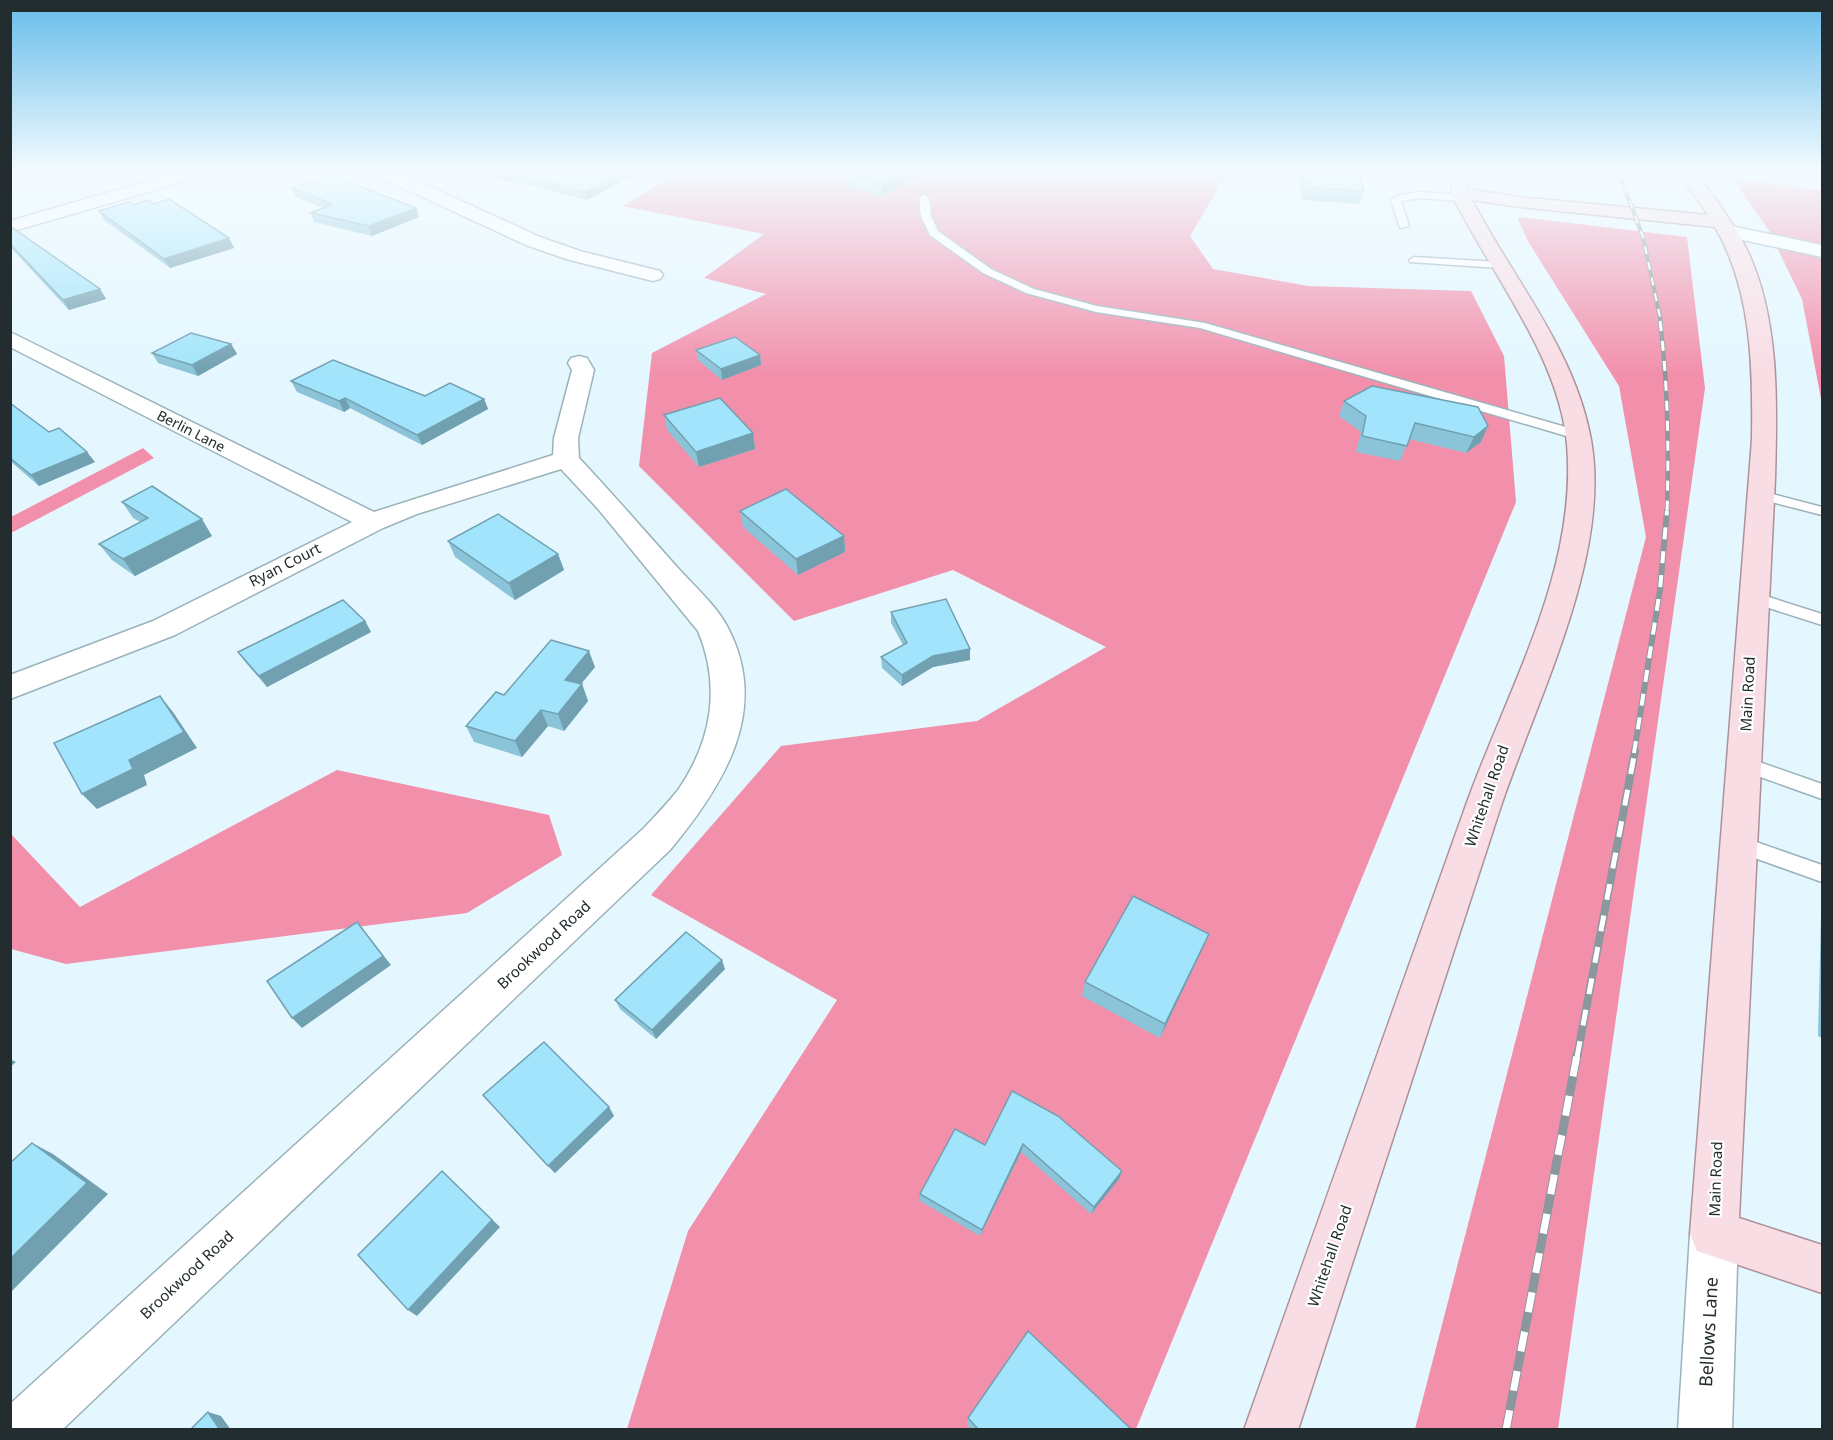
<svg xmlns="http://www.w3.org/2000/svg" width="1833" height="1440" font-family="'Noto Sans',sans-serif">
  <rect width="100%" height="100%" fill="#e4f7ff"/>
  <g fill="#f290ac">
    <polygon points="680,171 1254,171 1223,180 1190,236 1213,269 1308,286 1471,291 1504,356 1516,502 1136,1429 627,1429 688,1231 837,1000 651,895 781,746 977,721 1106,647 953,570 794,621 639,466 652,353 766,294 704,278 764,234 623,206"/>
    <polygon points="1732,178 1822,190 1822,404 1802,299 1769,231"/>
    <polygon points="1520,217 1687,237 1705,388 1558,1429 1415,1429 1646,537 1619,386 1529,243 1518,220"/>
    <polygon points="143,448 154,458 11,533 11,517"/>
    <polygon points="337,770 549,815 562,855 467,913 66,964 11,949 10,833 80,907"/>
  </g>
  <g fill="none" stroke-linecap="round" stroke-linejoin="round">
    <defs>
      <g id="lane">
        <polygon points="446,171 460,171 416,187 408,185"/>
        <polygon points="1782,171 1791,171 1797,179 1789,181"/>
        <polygon points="1420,192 1463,195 1468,198 1463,201 1420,198 1401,201 1409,226 1400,228 1391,200 1400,195"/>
        <polygon points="924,195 929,198 931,216 938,231 991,269 1034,289 1097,306 1205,323 1583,432 1585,435 1578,439 1573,438 1200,328 1096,312 1026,293 983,273 930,235 921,216 919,198"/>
        <polygon points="1414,257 1499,262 1504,265 1499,268 1410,262 1409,260"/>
        <polygon points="1761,491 1822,507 1822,515 1756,498 1754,495 1756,492"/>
        <polygon points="1753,592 1822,614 1822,625 1747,601 1745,597 1747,593"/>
        <polygon points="1745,757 1822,784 1822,799 1738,769 1736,764 1738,759"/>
        <polygon points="1739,836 1822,865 1822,882 1732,850 1729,844 1732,838"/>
      </g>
      <g id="street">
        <polygon points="182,171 209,171 207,175 10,232 10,221"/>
        <polygon points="373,171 396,171 540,237 580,251 660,271 663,275 660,279 653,281 566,259 526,245 375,175"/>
        <polygon points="1726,225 1822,245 1822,257 1719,235 1717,231 1719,227"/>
        <path d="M10 332 374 512 553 455 554 438 572 370 568 363 571 358 579 356 587 358 594 370 578 438 579 458C612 493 644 530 677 567 693 585 715 604 727 626 772 710 723 786 670 850L62 1430H10V1404L644 828C655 816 668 803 678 790 712 741 721 686 698 631L599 510 561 469 417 514 383 528 175 635 10 699V675L153 621 352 522 10 347Z"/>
        <polygon points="1714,1210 1731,1217 1738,1234 1732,1430 1678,1430 1690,1234 1697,1217"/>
      </g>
      <polygon id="secondary" points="1447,171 1463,171 1469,193 1466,197 1454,197"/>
      <path id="primary" d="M1678 171H1695C1714 197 1734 223 1748 252 1780 321 1777 405 1775 479L1739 1218 1822 1245V1293L1697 1251 1690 1234 1752 439C1753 367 1752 291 1715 227L1520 207 1472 200C1513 279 1575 350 1591 440 1612 557 1535 702 1499 812 1432 1018 1365 1224 1298 1430H1244C1318 1221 1392 1013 1466 805 1507 690 1578 571 1567 444 1559 355 1489 272 1451 193L1454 189 1460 188 1520 197 1708 215Z"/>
    </defs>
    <use href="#lane" stroke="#9bb2bb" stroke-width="3"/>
    <use href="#street" stroke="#9bb2bb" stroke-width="3"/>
    <use href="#secondary" stroke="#9bb2bb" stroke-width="3"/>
    <use href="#primary" stroke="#ac9199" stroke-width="3"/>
    <use href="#lane" fill="#fff" fill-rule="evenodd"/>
    <use href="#street" fill="#fff" fill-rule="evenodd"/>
    <use href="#secondary" fill="#fceef2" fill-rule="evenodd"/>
    <use href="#primary" fill="#f9dde4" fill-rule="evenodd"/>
    <defs>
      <polyline id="rail-far4" points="1618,171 1643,237 1661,322"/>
      <path id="rail-far3" d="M1660 321C1668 385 1669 448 1667 513"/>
      <polyline id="rail-far2" points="1634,753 1660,590 1667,511"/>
      <polyline id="rail-far1" points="1577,1057 1635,751"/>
      <polyline id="rail" points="1506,1430 1577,1055"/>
    </defs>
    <use href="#rail-far4" stroke="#8a989e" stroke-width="4"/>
    <use href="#rail-far3" stroke="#8a989e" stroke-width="4.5"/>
    <use href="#rail-far2" stroke="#8a989e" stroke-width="6"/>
    <use href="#rail-far1" stroke="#8a989e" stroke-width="8"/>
    <use href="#rail" stroke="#8a989e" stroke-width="9"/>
    <use href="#rail-far4" stroke="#fff" stroke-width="2" stroke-dasharray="8" stroke-linecap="butt"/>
    <use href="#rail-far3" stroke="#fff" stroke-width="3" stroke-dasharray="10" stroke-linecap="butt"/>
    <use href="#rail-far2" stroke="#fff" stroke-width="4" stroke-dasharray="12" stroke-linecap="butt"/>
    <use href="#rail-far1" stroke="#fff" stroke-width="5" stroke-dasharray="16" stroke-linecap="butt"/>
    <use href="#rail" stroke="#fff" stroke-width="7" stroke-dasharray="20" stroke-linecap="butt"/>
  </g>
  <g fill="#8bc4d8">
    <polygon points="476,171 641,171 587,200 510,181 505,182"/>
    <polygon points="925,171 882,196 848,187 848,173"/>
    <polygon points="1296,171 1358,171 1364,191 1360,204 1302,200"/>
    <polygon points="1717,171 1764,171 1761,176 1718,172"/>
    <polygon points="292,188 416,208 419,217 372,236 314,222 311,213 323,208 296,197"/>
    <polygon points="154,204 229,238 234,248 170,268 104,220 99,211 133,205"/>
    <polygon points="10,226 100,289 106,299 69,310 10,247"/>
    <polygon points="231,344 237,354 198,376 158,363 152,353"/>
    <polygon points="696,350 760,355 761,365 722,380 698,360"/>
    <polygon points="291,381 425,396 484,399 488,409 422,445 350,408 344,412 297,392"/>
    <polygon points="1344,401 1488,426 1481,442 1466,453 1409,439 1400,461 1356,452 1361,432 1339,416"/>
    <polygon points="10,403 49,432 95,462 39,486 10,461"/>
    <polygon points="664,415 753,433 755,449 699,467 667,430"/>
    <polygon points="122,502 212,536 135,576 112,560 99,544 140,522 133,518"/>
    <polygon points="740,511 844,536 845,552 798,575 743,527"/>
    <polygon points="448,541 558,554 564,570 515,600 455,557"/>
    <polygon points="891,612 970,649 970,660 933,667 902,686 882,668 881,657 903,645 891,623"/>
    <polygon points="365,621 371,632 267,687 246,663 238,652"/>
    <polygon points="595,667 581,684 582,684 588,701 564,731 548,726 522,757 474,742 466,726 504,695"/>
    <polygon points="1822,914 1822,1038 1818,1036 1821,915"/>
    <polygon points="1209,934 1160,1038 1082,996 1085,982"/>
    <polygon points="725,969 656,1039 620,1009 615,1000"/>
    <polygon points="1012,1091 1119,1179 1091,1214 1021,1152 980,1236 920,1201 920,1194 985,1145"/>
    <polygon points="483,1095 609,1107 614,1116 555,1173"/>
    <polygon points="968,1418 1132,1430 972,1430 967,1424"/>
  </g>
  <g fill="#71a0b0">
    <polygon points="626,171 641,171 587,200 585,192"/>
    <polygon points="902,171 925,171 882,196 882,182"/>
    <polygon points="508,173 510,181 505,182 503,175"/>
    <polygon points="416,208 419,217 372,236 369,226"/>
    <polygon points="229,238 234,248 170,268 164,259"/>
    <polygon points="100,289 106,299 69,310 63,300"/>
    <polygon points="231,344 237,354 198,376 192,365"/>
    <polygon points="760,355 761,365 722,380 721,369"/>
    <polygon points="345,398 350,408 344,412 339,401"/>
    <polygon points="484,399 488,409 422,445 417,435"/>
    <polygon points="1488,426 1481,442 1466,453 1474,437"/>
    <polygon points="753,433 755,449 699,467 696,452"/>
    <polygon points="87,452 95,462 39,486 31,475"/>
    <polygon points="202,519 212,536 135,576 123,559"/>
    <polygon points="844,536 845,552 798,575 796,559"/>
    <polygon points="558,554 564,570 515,600 509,583"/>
    <polygon points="365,621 371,632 267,687 259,676"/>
    <polygon points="970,649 970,660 933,667 902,686 902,675 933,656"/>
    <polygon points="589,651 595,667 571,696 565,680"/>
    <polygon points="582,684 588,701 564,731 558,714"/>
    <polygon points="160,696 173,712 197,748 144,775 147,785 97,809 82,794"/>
    <polygon points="541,710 548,726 522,757 515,741"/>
    <polygon points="357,922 391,965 302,1028 292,1018"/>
    <polygon points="1209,934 1203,948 1160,1038 1165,1024"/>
    <polygon points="722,960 725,969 656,1039 652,1030"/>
    <polygon points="10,1059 16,1062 10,1067"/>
    <polygon points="609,1107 614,1116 555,1173 548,1166"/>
    <polygon points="32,1143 53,1154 108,1194 10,1293 10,1259"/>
    <polygon points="1023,1144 1021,1152 980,1236 982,1230"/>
    <polygon points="442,1171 500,1227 417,1316 408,1310"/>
    <polygon points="1122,1171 1119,1179 1091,1214 1094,1207"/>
    <polygon points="208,1412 221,1416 231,1430 220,1430"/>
  </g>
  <g fill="#a2e4fb" stroke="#71a0b0" stroke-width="1.5">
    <polygon points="493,171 626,171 585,192 508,173 503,175"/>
    <polygon points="851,171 902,171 882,182 848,173"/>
    <polygon points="1302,171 1358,171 1364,191 1306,187"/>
    <polygon points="330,175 416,208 369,226 311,213 332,204 292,188"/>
    <polygon points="169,199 229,238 164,259 99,211 129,202 133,205 148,200 154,204"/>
    <polygon points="10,226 100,289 63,300 10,244"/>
    <polygon points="191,333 231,344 192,365 152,353"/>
    <polygon points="735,337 760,355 721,369 696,350"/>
    <polygon points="333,360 425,396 450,383 484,399 417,435 345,398 339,401 291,381"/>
    <polygon points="1372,386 1478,407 1488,426 1474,437 1415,423 1407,446 1362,436 1366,416 1344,401"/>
    <polygon points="720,398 753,433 696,452 664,415"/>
    <polygon points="10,403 49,432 59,428 87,452 31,475 10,458"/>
    <polygon points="152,486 202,519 123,559 99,544 148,518 122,502"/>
    <polygon points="786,489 844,536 796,559 740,511"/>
    <polygon points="498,514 558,554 509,583 448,541"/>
    <polygon points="946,599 970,649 933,656 902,675 881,657 907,643 891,612"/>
    <polygon points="343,600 365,621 259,676 238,652"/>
    <polygon points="551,640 589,651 565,680 582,684 558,714 541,710 515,741 466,726 496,692 504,695"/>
    <polygon points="160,696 184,732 129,760 133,769 82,794 54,743"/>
    <polygon points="1133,896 1209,934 1165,1024 1085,982"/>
    <polygon points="357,922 383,956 292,1018 267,981"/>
    <polygon points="686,932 722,960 652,1030 615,1000"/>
    <polygon points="544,1042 609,1107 548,1166 483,1095"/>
    <polygon points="1012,1091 1058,1116 1122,1171 1094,1207 1023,1144 982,1230 920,1194 955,1129 985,1145"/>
    <polygon points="32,1143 87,1183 10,1259 10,1163"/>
    <polygon points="442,1171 492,1220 408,1310 358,1255"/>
    <polygon points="1028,1331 1132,1430 979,1430 968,1418"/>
    <polygon points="208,1412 220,1430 190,1430"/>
  </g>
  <linearGradient id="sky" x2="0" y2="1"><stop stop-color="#67bcea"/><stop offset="0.46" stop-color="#f3fbff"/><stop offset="1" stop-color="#f3fbff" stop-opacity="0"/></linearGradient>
  <rect width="1833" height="373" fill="url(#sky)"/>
  <g text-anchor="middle" stroke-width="4.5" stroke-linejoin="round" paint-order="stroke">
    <g font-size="14" fill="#232c2f" stroke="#fff">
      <text transform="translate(191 431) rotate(27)" y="5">Berlin Lane</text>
    </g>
    <g font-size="15" fill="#232c2f" stroke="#fff">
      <text transform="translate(285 565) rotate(-27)" y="5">Ryan Court</text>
      <text transform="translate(1748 694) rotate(-87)" y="5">Main Road</text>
      <text transform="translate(1487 796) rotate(-71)" y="5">Whitehall Road</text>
      <text transform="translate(544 945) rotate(-43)" y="5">Brookwood Road</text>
      <text transform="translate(1716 1179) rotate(-88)" y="5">Main Road</text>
      <text transform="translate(1330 1256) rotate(-71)" y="5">Whitehall Road</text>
      <text transform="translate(187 1275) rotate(-43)" y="5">Brookwood Road</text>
    </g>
    <g font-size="18" fill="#232c2f" stroke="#fff">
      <text transform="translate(1709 1332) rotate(-87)" y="6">Bellows Lane</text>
    </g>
  </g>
  <rect width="1833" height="1440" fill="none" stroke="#232c2f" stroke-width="24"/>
</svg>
